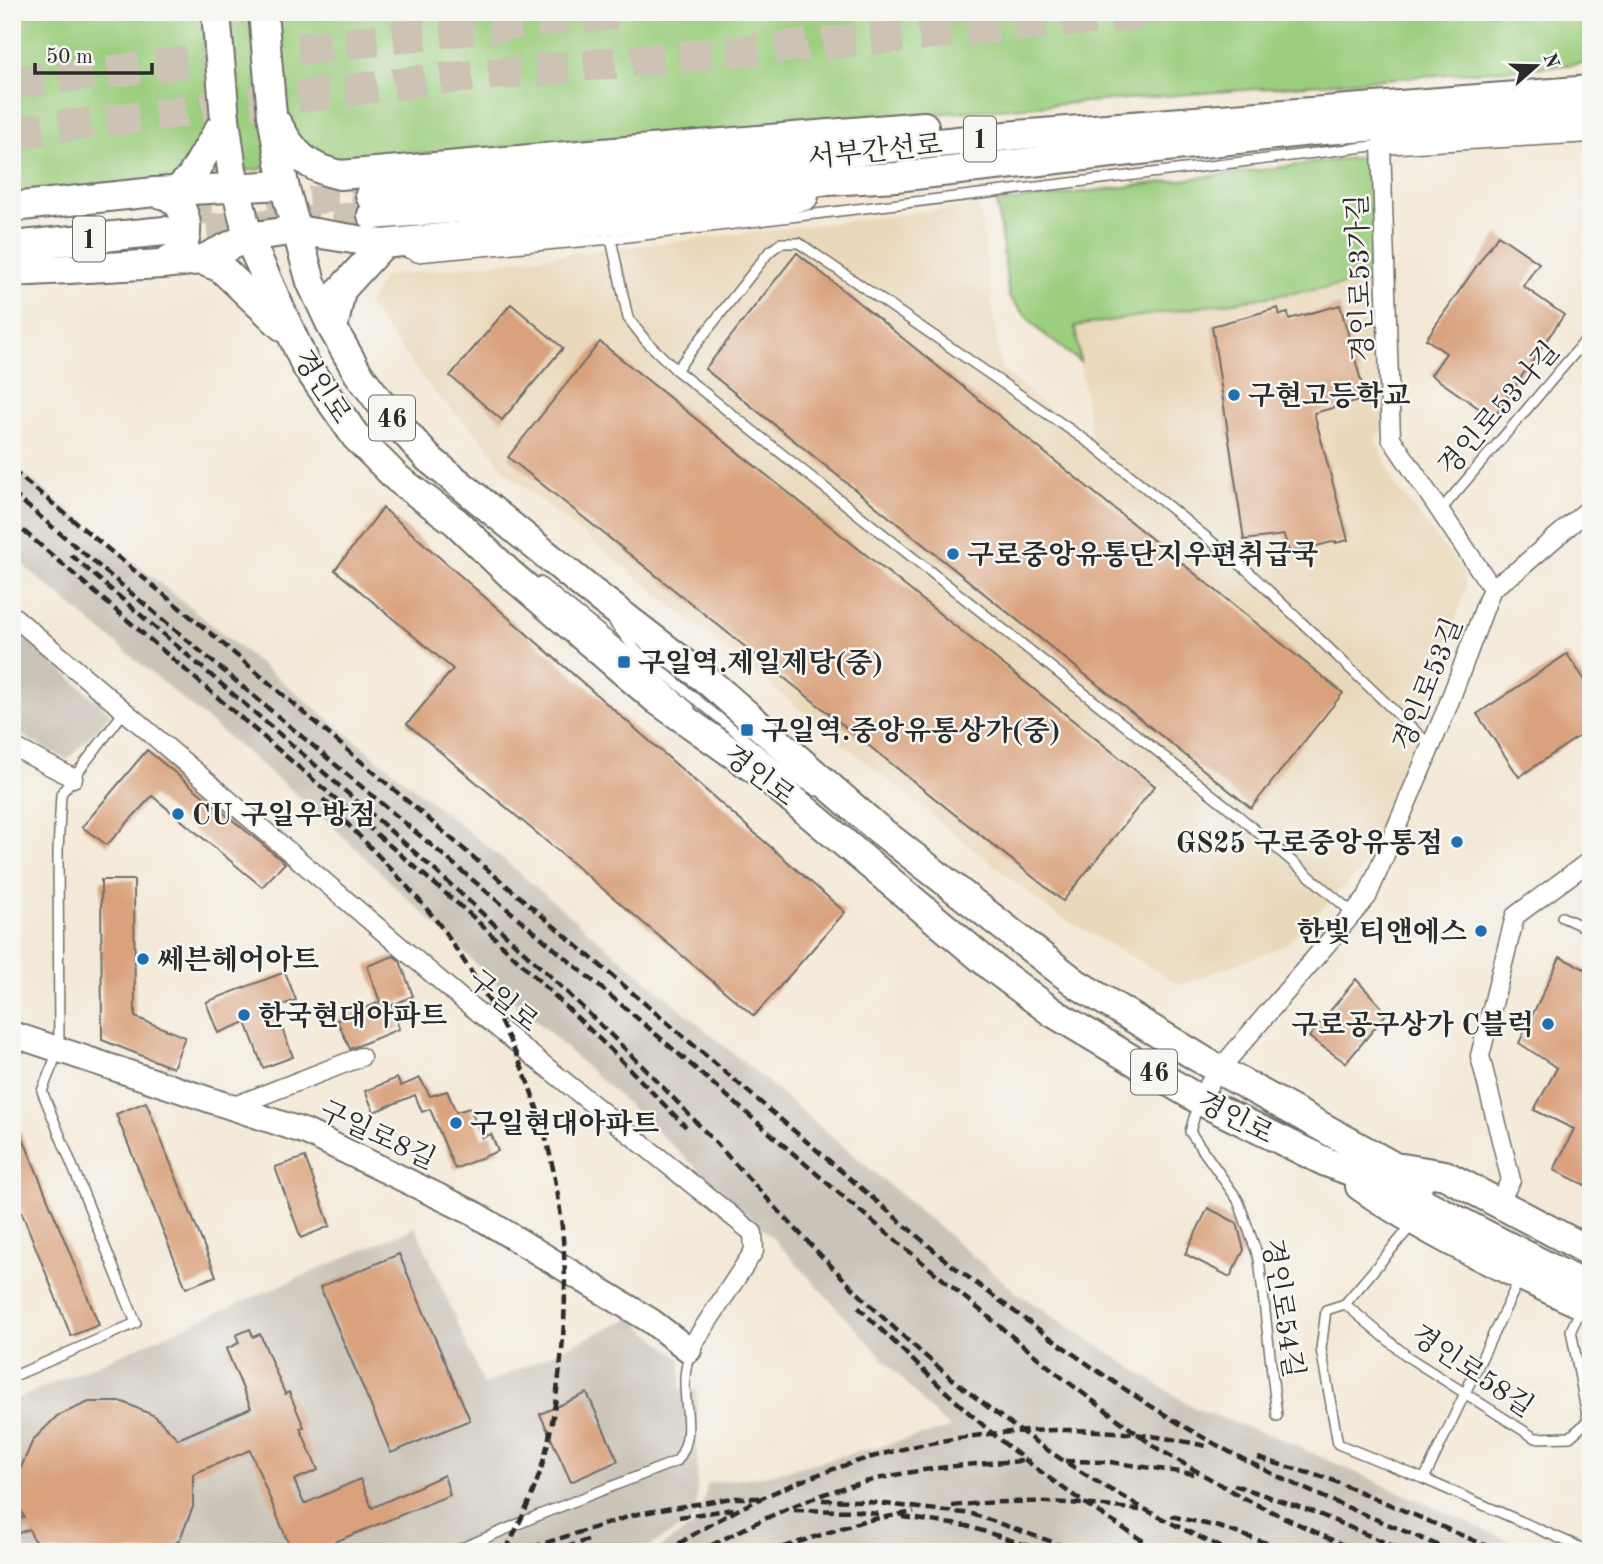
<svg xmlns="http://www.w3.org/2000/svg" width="1603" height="1564" font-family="'Old Standard TT','Noto Serif KR',serif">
  <rect width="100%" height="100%" fill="#f6f6f2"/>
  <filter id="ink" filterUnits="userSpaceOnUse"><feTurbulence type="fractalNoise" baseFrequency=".0143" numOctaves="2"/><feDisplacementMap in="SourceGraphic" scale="14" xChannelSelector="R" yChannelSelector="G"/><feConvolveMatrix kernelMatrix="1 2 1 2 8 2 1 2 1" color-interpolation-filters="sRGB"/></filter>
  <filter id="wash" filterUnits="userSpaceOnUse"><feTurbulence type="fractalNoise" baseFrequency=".00686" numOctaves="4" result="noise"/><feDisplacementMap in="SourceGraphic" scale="28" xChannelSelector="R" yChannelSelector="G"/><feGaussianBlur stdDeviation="1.57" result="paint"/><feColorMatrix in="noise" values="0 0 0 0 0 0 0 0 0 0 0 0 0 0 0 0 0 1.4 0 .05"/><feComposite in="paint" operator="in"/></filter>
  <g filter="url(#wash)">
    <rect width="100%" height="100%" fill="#f4e9d8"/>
    <polygon fill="#ead8ba" points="979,205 1001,369 1093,445 1074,326 1378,280 1385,428 1376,438 1396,487 1464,572 1466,588 1392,809 1359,872 1284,946 1181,985 1052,912 506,472 481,437 437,396 367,304 385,276"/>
    <g fill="#cac3b8">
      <polygon points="12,464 511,866 1017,1293 1194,1408 1283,1440 1534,1552 654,1552 697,1523 708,1483 768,1475 950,1428 936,1416 772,1237 504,991 323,817 12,556"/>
      <polygon points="12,626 111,714 67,760 12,730"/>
      <polygon points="416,1227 484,1385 631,1318 681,1359 681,1390 697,1389 697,1517 641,1552 12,1552 12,1401"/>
    </g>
    <g fill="#9bce7e" stroke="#637c54" stroke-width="2">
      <polygon points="12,12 1591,12 1591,63 340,160 12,197"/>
      <polygon points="1371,156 1378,280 1075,326 1080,362 1039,330 1009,297 997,203"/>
    </g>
    <g id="blocks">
      <g fill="#d9a17c">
        <polygon points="1498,235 1539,263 1523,286 1564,315 1493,418 1431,375 1446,353 1426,339"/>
        <polygon points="797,253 1343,693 1251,808 705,369"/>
        <polygon points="511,304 563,348 502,420 450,376"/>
        <polygon points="1340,305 1366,399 1314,413 1348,540 1336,543 1336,541 1289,553 1284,535 1244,540 1212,326 1278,308 1280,315 1288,313 1289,319"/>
        <polygon points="600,342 1155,786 1063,901 508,457"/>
        <polygon points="383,508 845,912 754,1016 407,724 453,669 335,570"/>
        <polygon points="1567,654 1591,689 1591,728 1519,777 1477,714"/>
        <polygon points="147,750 285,863 262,887 152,796 107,845 82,827"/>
        <polygon points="101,880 134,880 135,1017 185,1037 173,1068 102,1040"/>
        <polygon points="394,956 400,961 413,996 392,1005 399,1029 350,1049 337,1020 380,1002 367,966"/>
        <polygon points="1560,957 1591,972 1591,1188 1554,1170 1574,1129 1534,1110 1557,1068 1519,1043"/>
        <polygon points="285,972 296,1000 274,1008 293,1057 263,1068 246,1022 218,1033 206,1002"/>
        <polygon points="1356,979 1387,1013 1346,1063 1309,1037"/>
        <polygon points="397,1078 401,1086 420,1078 430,1096 447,1091 456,1112 470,1108 482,1138 491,1134 498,1151 455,1169 430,1109 422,1112 415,1095 374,1112 365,1091"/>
        <polygon points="146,1102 216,1276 186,1288 116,1114"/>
        <polygon points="12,1111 99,1325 71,1336 12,1188"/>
        <polygon points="305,1157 330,1226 301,1238 275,1167"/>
        <polygon points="1208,1208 1237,1223 1244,1250 1230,1277 1185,1254"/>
        <polygon points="399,1254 470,1420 391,1453 320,1287"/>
        <polygon points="250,1329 253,1337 260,1334 285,1394 289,1392 304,1427 300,1428 318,1470 294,1480 304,1504 360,1479 372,1508 444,1475 450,1495 310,1552 292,1552 250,1450 193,1474 193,1507 180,1539 167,1552 46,1552 33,1539 29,1529 12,1536 12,1522 24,1517 19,1506 19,1472 33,1440 57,1416 89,1402 123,1402 155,1416 178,1439 251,1408 226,1349 239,1343 236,1335"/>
        <polygon points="587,1393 618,1461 571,1482 540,1414"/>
      </g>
    </g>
  </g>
  <g filter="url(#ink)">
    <use href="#blocks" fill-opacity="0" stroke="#716e68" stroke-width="2"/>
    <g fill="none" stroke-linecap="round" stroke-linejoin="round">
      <g stroke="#ccc3b5" stroke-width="28" stroke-dasharray="28 14" stroke-linecap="butt">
        <polyline points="184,212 370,195"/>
        <polyline points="165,231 372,215"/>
      </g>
      <g stroke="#ccc3b5" stroke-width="32" stroke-dasharray="32 16" stroke-linecap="butt">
        <polyline points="12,83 563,18 633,12"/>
        <polyline points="12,133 429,80 1162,12"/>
      </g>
      <defs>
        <g id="lane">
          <polyline points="611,239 628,318 646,341 676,370 1234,812 1354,914"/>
          <polyline points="403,251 417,257 611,239 1381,145"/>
          <polyline points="676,370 769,252 781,243 799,243 1094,446 1248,571 1431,746"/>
          <polyline points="1440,511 1591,334"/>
          <polyline points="540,582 631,655 690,708"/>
          <polyline points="615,624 635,649 785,772 816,791"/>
          <polyline points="1562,917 1591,930"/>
          <polyline points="1198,1104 1190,1132 1238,1200 1259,1259 1277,1416"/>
          <polyline points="1412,1225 1345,1304 1326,1310 1321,1349 1338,1444 1424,1479 1591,1552"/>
          <polyline points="1345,1304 1408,1357 1535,1438 1570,1437 1588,1421 1571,1330 1582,1307"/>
          <polyline points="12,1377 136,1323 42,1091 59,1049 58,851 61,794 124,712"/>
          <polyline points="1424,1479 1520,1278"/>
          <path d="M453 1552 539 1515 677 1461C696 1436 684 1409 685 1379 685 1370 688 1361 689 1351"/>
        </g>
        <g id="street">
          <polyline points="1492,588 1391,438 1381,145 1591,133"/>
          <polyline points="12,615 463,1000 753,1233 754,1251 689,1350"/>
          <polyline points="12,746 73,778"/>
          <polyline points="1199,1099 1219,1070 1367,897 1447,708 1492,588 1518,570 1591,507"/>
          <polyline points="232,1107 361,1057"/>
          <polyline points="1498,1203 1511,1180 1480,1056 1515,916 1591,860"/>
        </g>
        <polyline id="secondary" points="12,1034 306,1132 473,1213 651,1321 689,1350"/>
        <g id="primary">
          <polyline points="272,115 284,185 311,282 333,329 358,373 388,413 428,458 587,588 708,681 877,828 1077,984 1219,1070 1420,1181"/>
          <polyline points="225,119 232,170 248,237 305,364 356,437 398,479 456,522 509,573 657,700 766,777 992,967 1052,1012 1205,1103 1326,1162 1393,1187 1591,1289"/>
          <path d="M278 125C294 154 307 168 340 175L924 126"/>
          <polyline points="178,190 191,177 225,119"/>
          <path d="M155 192C160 194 167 195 171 198 189 209 191 240 177 255 173 258 166 261 162 264"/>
          <polyline points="370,195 780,159 1017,135 1591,90"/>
          <polyline points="12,207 155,192 284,185"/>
          <polyline points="372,215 758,185 896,177 1311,131 1591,111"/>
          <polyline points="12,246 165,231"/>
          <polyline points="201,260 221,268 282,326"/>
          <polyline points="12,272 162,264 201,260 248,237 297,230 383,244 760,205 804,196"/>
          <polyline points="333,329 341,290 383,244"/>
          <polyline points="1402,1168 1445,1175 1591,1252"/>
          <path d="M1360 1186C1427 1233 1503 1268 1577 1302"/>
        </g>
      </defs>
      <use href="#lane" stroke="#716e68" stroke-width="12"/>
      <use href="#street" stroke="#716e68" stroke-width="21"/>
      <use href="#secondary" stroke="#716e68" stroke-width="28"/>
      <use href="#primary" stroke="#716e68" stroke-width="32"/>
      <use href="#lane" stroke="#fff" stroke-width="9"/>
      <use href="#street" stroke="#fff" stroke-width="18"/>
      <use href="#secondary" stroke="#fff" stroke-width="24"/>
      <use href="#primary" stroke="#fff" stroke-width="28"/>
      <g stroke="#2b2b2b" stroke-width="4.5" stroke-dasharray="10 5" stroke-linecap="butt">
        <path d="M12 470 208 631 949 1263C1050 1338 1150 1414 1263 1469 1325 1500 1390 1524 1453 1552"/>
        <polyline points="12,493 643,1023 848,1201 1060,1376 1155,1447 1247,1500 1358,1552"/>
        <polyline points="12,521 472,916 613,1052 686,1127"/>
        <path d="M71 555C256 715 445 871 619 1043 702 1124 777 1213 859 1294 967 1402 1093 1491 1232 1552"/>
        <path d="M323 799C361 838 401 877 435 919 445 931 453 945 462 958 549 1085 579 1224 559 1376 554 1413 548 1454 534 1489 526 1511 515 1531 505 1552"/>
        <path d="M858 1307C909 1356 960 1408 1015 1452 1062 1489 1111 1522 1162 1552"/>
        <polyline points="1258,1458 1332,1480 1501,1552"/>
        <polyline points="1065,1461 1110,1462 1194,1474"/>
        <polyline points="1234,1485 1314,1512 1407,1552"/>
        <polyline points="822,1500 860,1501 972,1514 1081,1552"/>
        <path d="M952 1506C1018 1498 1075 1502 1140 1510"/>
        <polyline points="794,1510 857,1511 878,1514"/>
        <polyline points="1171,1516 1219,1527 1293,1552"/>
        <polyline points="679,1517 734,1509"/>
        <polyline points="902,1517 967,1526 1048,1552"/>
        <polyline points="517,1552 637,1514 732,1498 759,1498"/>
        <polyline points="551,1552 588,1540"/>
        <path d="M666 1552C823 1447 1025 1403 1210 1447"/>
        <path d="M698 1552C747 1527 797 1501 850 1486 909 1469 970 1463 1030 1461"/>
        <polyline points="769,1552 863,1521 914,1512"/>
      </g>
      <defs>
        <g id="primary-bridge">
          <polyline points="216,12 225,119"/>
          <polyline points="263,12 272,115"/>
        </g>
      </defs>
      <use href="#primary-bridge" stroke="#716e68" stroke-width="32" stroke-linecap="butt"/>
      <use href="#primary-bridge" stroke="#fff" stroke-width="28"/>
    </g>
  </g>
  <g fill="#1f6fb2" stroke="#f6f6f2" stroke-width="2.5">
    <circle cx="1234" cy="395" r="7"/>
    <circle cx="953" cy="554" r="7"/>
    <rect x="617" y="655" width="14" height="14" rx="3.5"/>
    <rect x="740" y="723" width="14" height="14" rx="3.5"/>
    <circle cx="178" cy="814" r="7"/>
    <circle cx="1457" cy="842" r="7"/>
    <circle cx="1481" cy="931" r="7"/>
    <circle cx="143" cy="959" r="7"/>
    <circle cx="244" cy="1015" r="7"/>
    <circle cx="1548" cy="1024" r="7"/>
    <circle cx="456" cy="1123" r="7"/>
  </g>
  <g text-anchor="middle" stroke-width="5" stroke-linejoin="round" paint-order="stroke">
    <g fill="#f6f6f2" stroke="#686867" stroke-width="2">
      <rect x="964" y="116.5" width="32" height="45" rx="5"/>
      <rect x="73" y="216.5" width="32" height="45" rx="5"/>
      <rect x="369" y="395.5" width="46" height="45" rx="5"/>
      <rect x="1131" y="1049.5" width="46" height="45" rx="5"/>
    </g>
    <g font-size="26" font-weight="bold" fill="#2b2b2b">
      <text x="980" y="148">1</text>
      <text x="89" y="248">1</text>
      <text x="392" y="427">46</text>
      <text x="1154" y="1081">46</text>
    </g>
    <g font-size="28" fill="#2b2b2b" stroke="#f6f6f2">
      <text transform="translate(875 150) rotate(-6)" y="10">서부간선로</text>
      <text transform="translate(1359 278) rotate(-92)" y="10">경인로53가길</text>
      <text transform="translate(323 386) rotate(57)" y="10">경인로</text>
      <text transform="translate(1498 408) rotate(-49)" y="10">경인로53나길</text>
      <text transform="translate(1427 684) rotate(-68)" y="10">경인로53길</text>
      <text transform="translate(760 775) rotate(37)" y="10">경인로</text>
      <text transform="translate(504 1000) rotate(39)" y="10">구일로</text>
      <text transform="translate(1236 1117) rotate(27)" y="10">경인로</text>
      <text transform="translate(378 1134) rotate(25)" y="10">구일로8길</text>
      <text transform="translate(1284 1308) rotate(81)" y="10">경인로54길</text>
      <text transform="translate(1473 1370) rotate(34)" y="10">경인로58길</text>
    </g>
    <g font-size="28" font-weight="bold" fill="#2b2b2b" stroke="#f6f6f2" text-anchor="start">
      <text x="1248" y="405">구현고등학교</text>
      <text x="967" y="564">구로중앙유통단지우편취급국</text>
      <text x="638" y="672">구일역.제일제당(중)</text>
      <text x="761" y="740">구일역.중앙유통상가(중)</text>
      <text x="192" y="824">CU 구일우방점</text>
      <text x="1443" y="852" text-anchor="end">GS25 구로중앙유통점</text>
      <text x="1467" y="941" text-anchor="end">한빛 티앤에스</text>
      <text x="157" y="969">쎄븐헤어아트</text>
      <text x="258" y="1025">한국현대아파트</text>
      <text x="1534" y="1034" text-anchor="end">구로공구상가 C블럭</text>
      <text x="470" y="1133">구일현대아파트</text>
    </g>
  </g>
  <rect width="1603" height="1564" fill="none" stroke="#f6f6f2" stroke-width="42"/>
  <g transform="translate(1536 66) rotate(70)" stroke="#f6f6f2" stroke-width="5" paint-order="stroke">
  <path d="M0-5L12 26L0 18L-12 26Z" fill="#2b2b2b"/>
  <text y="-10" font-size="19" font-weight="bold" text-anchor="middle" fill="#2b2b2b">N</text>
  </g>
  <path d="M35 63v10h117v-10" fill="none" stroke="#2b2b2b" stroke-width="3.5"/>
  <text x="46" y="63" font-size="21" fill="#2b2b2b" stroke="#f6f6f2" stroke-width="5" paint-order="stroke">50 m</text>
</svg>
